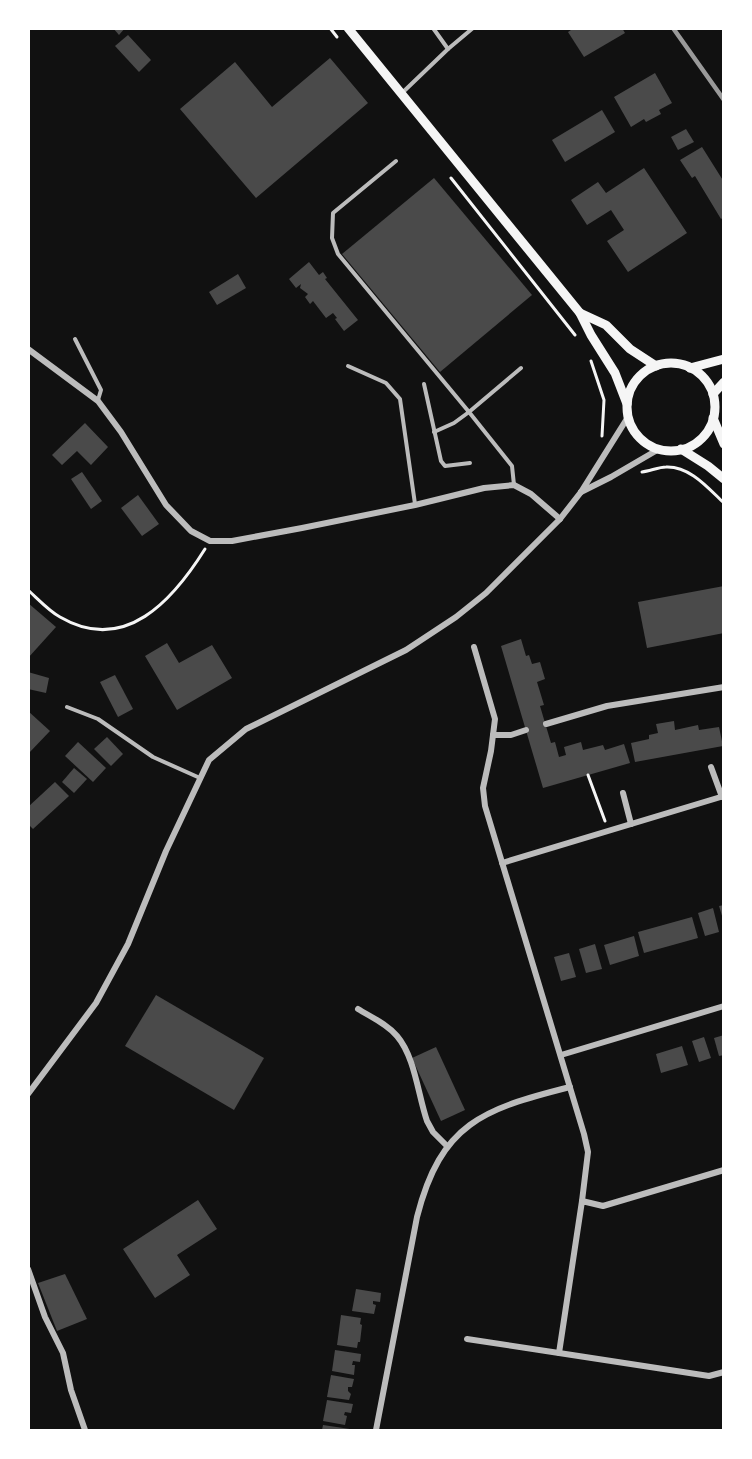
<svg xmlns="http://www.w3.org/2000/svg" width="752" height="1459" font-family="Roboto,sans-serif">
  <rect width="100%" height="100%" fill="#111"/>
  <g fill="#4a4a4a">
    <polygon points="113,28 125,28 119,35"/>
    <polygon points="574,28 622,28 625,33 584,57 568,32"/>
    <polygon points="128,35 151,60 139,72 115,46"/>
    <polygon points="330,58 368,103 256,198 180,109 235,62 272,107"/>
    <polygon points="655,73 672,103 659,110 661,114 646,122 644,119 631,127 614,97"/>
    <polygon points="602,110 615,132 565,162 552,140"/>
    <polygon points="686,129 694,142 678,150 671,137"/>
    <polygon points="702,147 724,182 724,217 721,219 695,176 692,178 680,160"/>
    <polygon points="644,168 687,233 628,272 607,241 624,230 611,210 587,225 571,200 598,182 606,193"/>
    <polygon points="434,178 532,295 440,372 342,254"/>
    <polygon points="309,262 319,275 323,272 327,278 325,279 358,320 344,331 335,319 337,318 333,313 326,318 313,301 310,304 305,297 308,294 300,288 301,284 296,288 289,279"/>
    <polygon points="238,274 246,288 217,305 209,292"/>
    <polygon points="85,423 108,447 91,465 77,451 62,465 52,455"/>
    <polygon points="82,472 102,501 91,509 71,479"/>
    <polygon points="138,495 159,524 142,536 121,508"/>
    <polygon points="724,586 724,633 647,648 638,602"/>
    <polygon points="28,603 56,627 28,658"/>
    <polygon points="521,639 526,656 529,655 532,664 540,662 545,679 537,682 544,705 540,706 551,743 555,742 559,757 566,755 564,747 581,742 583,750 603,745 605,750 624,744 630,763 543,788 501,646"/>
    <polygon points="167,643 179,663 212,645 232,678 177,710 145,656"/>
    <polygon points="28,672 49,678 46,693 28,689"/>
    <polygon points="115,675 133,709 118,717 100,682"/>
    <polygon points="28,711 50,731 28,754"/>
    <polygon points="674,721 675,730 698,725 699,730 719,727 723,746 635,762 631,743 649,739 649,735 658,733 656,724"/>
    <polygon points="107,737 123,754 111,766 94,749"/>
    <polygon points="78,742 106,768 93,782 65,756"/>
    <polygon points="74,768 87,779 74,793 62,782"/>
    <polygon points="55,782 69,796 33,829 28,824 28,807"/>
    <polygon points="724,905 724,919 723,919 719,906"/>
    <polygon points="713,908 719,932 705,936 698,913"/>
    <polygon points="692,917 698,938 644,953 638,932"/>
    <polygon points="634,936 639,956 610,965 604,945"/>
    <polygon points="595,944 602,969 586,973 579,949"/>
    <polygon points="569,953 576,977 561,981 554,957"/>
    <polygon points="156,995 264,1058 234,1110 125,1046"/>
    <polygon points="724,1035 724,1055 719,1056 714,1038"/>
    <polygon points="704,1037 711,1058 699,1062 692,1041"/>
    <polygon points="682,1046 688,1065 661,1073 656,1054"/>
    <polygon points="436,1047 465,1110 441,1121 412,1058"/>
    <polygon points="198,1200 217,1229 177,1255 190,1275 155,1298 123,1249"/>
    <polygon points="65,1274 87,1319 57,1331 38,1283"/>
    <polygon points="356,1289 381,1293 380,1302 373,1301 373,1304 376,1305 374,1314 352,1311"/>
    <polygon points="341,1315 361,1318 360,1324 362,1325 360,1342 358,1342 357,1348 337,1345"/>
    <polygon points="335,1350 361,1354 360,1362 353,1361 352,1365 355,1365 354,1375 332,1371"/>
    <polygon points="331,1375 354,1379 352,1387 348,1387 348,1391 351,1394 349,1400 327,1397"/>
    <polygon points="327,1400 353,1404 351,1413 345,1412 344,1415 347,1416 345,1425 323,1421"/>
    <polygon points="323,1425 350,1429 350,1430 322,1430"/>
  </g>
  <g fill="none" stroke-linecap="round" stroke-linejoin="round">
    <g stroke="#f5f5f5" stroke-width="3">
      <polyline points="330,28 337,37"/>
      <polyline points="451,178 575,335"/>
      <polyline points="591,361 604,400 602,436"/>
      <path d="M642 472C650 471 659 467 666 467 690 466 708 488 724 503"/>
      <path d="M28 590C38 599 49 611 60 617 125 655 173 600 205 549"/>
      <polyline points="588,775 605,821"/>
    </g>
    <g stroke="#bcbcbc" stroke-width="4">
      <polyline points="433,28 448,49"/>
      <polyline points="402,93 448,49 473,28"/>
      <polyline points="396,161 333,213 332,238 338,254 469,412 454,423 434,432"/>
      <polyline points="75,339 101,390 98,400"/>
      <polyline points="348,366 386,383 400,399 415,504"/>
      <polyline points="424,384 441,461 445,466 470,463"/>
      <polyline points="514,485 512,466 469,412 521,368"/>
      <polyline points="67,707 98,719 153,757 200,778"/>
    </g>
    <g stroke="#bcbcbc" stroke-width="6">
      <polyline points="28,349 98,401 121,432 166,505 191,531 210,541 232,541 302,528 415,505 484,488 514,485 531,494 560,519"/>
      <polyline points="581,492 611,477 659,449"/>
      <polyline points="474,647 495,719 491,751 483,788 485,806 584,1134 588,1152 582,1201"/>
      <polyline points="546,724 607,706 724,687"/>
      <polyline points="493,735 511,735 526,730"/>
      <polyline points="711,767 722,797"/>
      <polyline points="623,793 631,824"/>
      <polyline points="502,863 724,796"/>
      <path d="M358 1009C371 1017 387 1024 397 1036 415 1057 418 1095 427 1121L433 1132 447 1146"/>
      <polyline points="561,1055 724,1006"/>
      <polyline points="28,1094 96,1003 128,944 166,851 209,760 246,729 406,650 456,617 486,593 560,519 581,492 628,417"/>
      <polyline points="724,1170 603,1206 582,1201 559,1353 709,1376 724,1372"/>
      <polyline points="28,1269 45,1317 63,1353 71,1390 85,1430"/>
      <polyline points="467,1339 559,1353"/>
      <path d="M376 1430 417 1217C441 1123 483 1109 570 1087"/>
    </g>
    <g stroke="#f5f5f5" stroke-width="9">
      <polyline points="348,28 580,313 591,335 615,373 627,404"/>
      <polyline points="580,313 606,325 630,349 656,366"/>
      <circle cx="671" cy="407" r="44"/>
      <polyline points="690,368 724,359"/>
      <polyline points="713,394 724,382"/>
      <polyline points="713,418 724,444"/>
      <polyline points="681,449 708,466 724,479"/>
    </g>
    <polyline stroke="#9a9a9a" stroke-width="4.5" points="673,28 724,100"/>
  </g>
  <rect width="752" height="1459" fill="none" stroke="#ffffff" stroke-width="60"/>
</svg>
